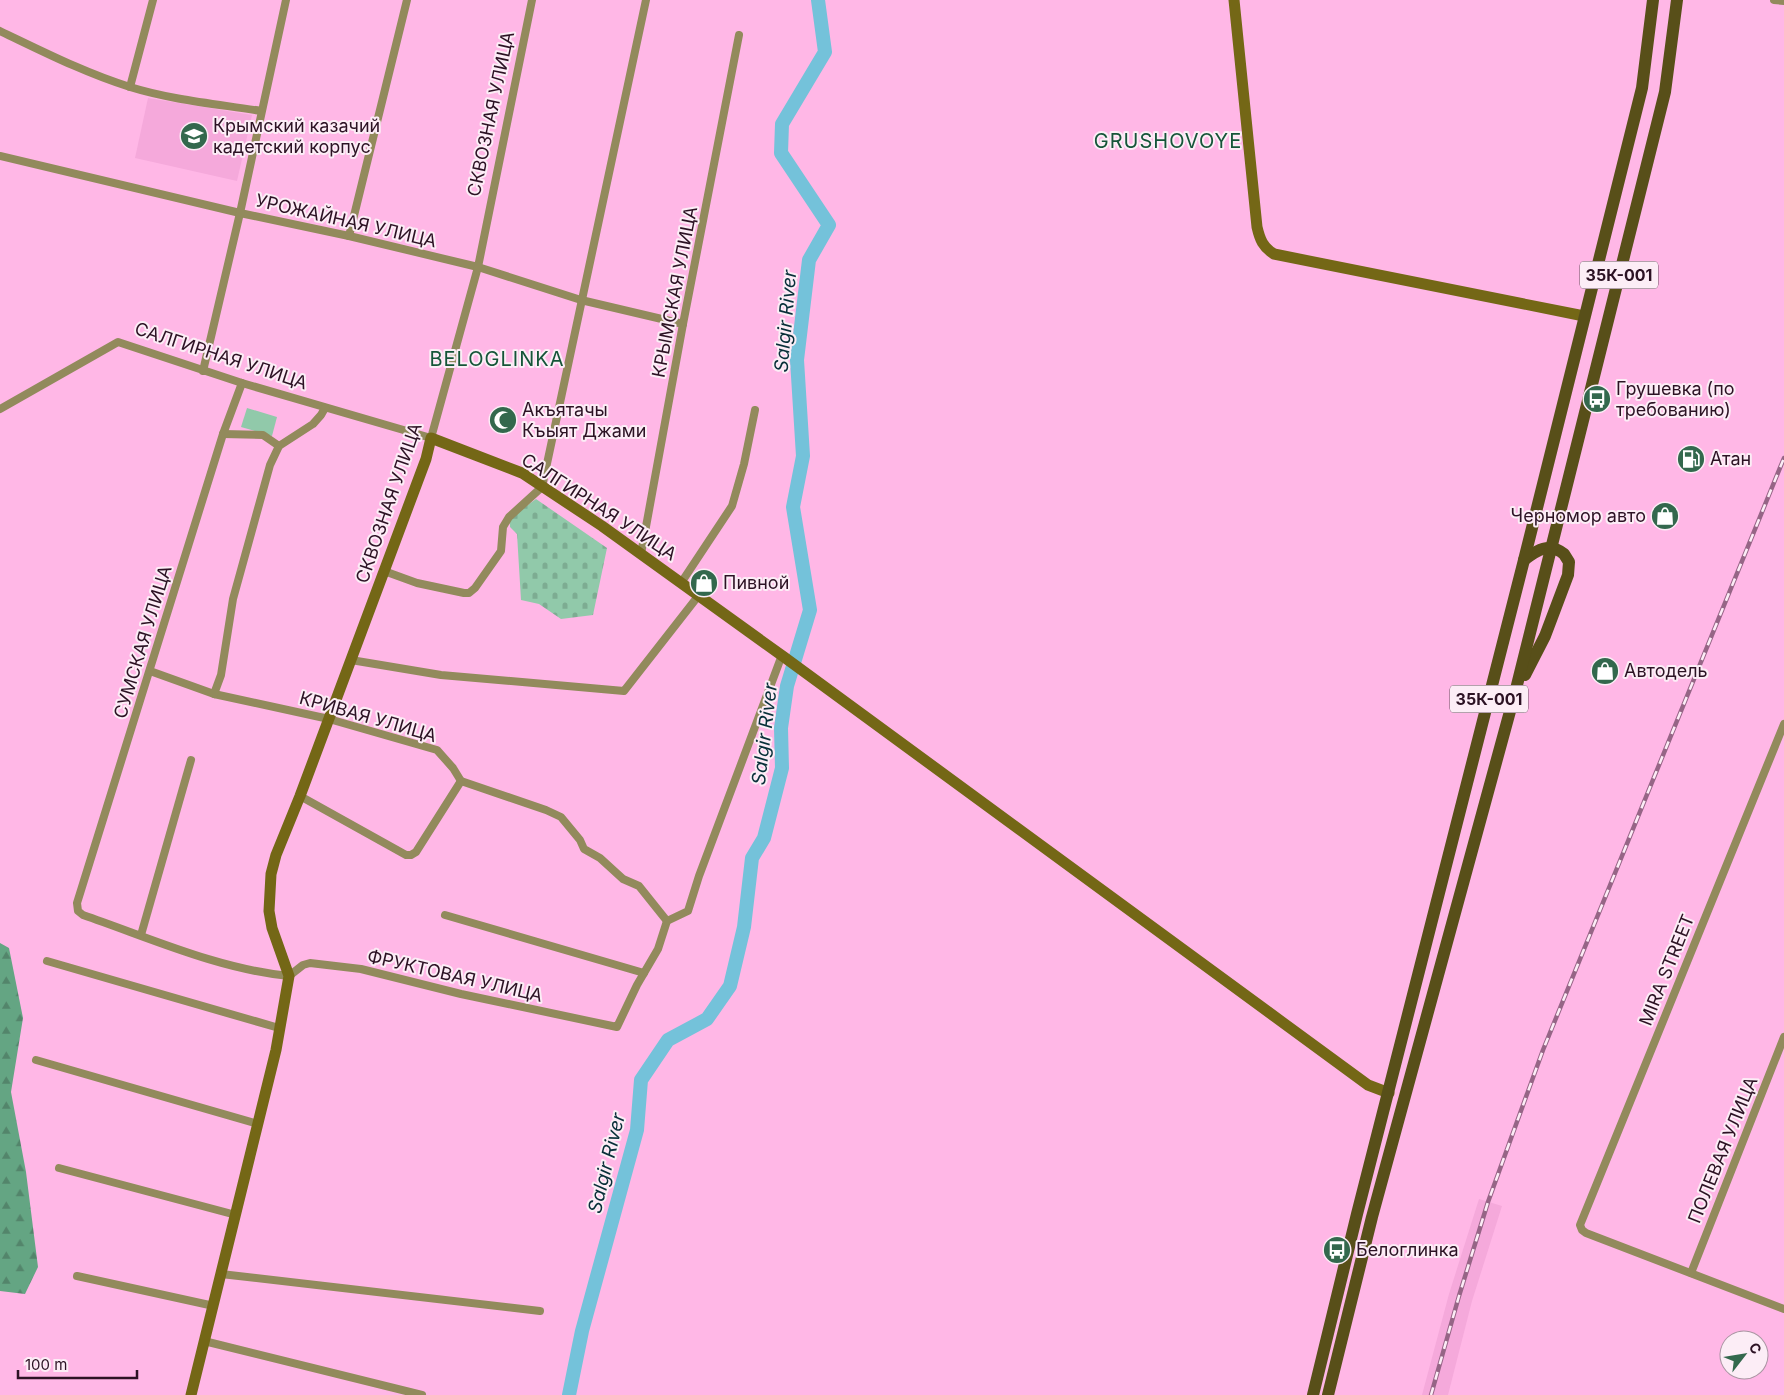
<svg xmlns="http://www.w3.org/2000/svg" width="1784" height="1395" font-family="Inter,sans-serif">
  <defs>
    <pattern id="forest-firs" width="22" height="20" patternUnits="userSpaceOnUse" patternTransform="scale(1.25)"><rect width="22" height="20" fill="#64a583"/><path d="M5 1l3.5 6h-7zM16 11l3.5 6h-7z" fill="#53856b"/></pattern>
    <pattern id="cemetery-stones" width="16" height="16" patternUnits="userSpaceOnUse" patternTransform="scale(1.25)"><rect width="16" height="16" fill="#91c9aa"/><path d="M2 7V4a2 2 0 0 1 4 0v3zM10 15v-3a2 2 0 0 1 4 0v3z" fill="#7dac92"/></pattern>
  </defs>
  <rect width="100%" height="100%" fill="#ffb7e6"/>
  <g fill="#f5a9db">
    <polygon points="148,98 252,115 237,181 135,158"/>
    <polygon points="1479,1199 1502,1206 1472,1301 1448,1395 1422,1395 1449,1294"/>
  </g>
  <polygon fill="url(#forest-firs)" points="0,943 9,948 23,1018 11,1092 26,1172 38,1267 25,1294 0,1291"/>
  <polygon fill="url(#cemetery-stones)" points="536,499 607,548 593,615 561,619 539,604 521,600 517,534 510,527 510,518"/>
  <polygon fill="#91c9aa" points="247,408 277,417 272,436 241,427"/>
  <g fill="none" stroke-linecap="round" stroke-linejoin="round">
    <polyline stroke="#74c2da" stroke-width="14" points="569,1395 582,1331 637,1130 641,1080 668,1040 707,1019 730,986 744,927 752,858 764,838 782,768 781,728 787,686 810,610 793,507 803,456 797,360 809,260 829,225 781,153 782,124 825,52 818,0"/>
    <g stroke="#928a5c" stroke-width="8">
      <polyline points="1774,0 1784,1"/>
      <path d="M0 31C42 51 85 73 130 87 172 100 217 104 261 111"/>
      <polyline points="130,87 153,0"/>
      <polyline points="0,156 240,213 349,236 478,267 581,300 683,324"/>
      <polyline points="349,236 407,0"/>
      <polyline points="203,371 240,213 286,0"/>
      <path d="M242 383 223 434 77 903 78 911 83 915C150 938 218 969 289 976L303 965 310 963 361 969 461 994 617 1027 637 985 658 949 667 921 688 911 699 876 782 655"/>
      <polyline points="0,409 118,342 242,383 431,438 478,267 532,0"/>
      <polyline points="223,434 263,435 279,446"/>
      <polyline points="641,554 683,324 739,35"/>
      <polyline points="384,571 417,583 464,593 469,593 475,588 501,551 503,527 509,517 542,487 646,0"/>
      <polyline points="681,583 732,506 744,464 755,410"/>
      <polyline points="351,660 441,675 624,691 699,595"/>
      <polyline points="150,671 214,694 329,719 437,750 453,768 461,781 546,810 561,817 580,840 584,849 600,858 623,879 639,886 667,921"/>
      <polyline points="214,694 221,675 233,599 270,465 279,446 313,424 321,415 325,408"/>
      <polyline points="1784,724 1580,1225 1582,1230 1586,1233 1784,1309"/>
      <polyline points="300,796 406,855 411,855 416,852 461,781"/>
      <polyline points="445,915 644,973"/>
      <polyline points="141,935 191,760"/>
      <polyline points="47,961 279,1028"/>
      <polyline points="36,1060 258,1124"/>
      <polyline points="59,1168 236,1215"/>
      <polyline points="1691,1273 1784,1037"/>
      <polyline points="221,1274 540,1311"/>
      <polyline points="77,1276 214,1306"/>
      <polyline points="204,1341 422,1395"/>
    </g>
    <g stroke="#746716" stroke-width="11">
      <path d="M1234 0 1257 227C1260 240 1263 247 1274 254L1584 316"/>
      <polyline points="191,1395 276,1050 289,976 272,928 269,911 271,874 276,855 300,796 426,459 431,438 522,473 602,526 784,657 1368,1085 1389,1093"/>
    </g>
    <g stroke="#584f19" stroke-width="12">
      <path d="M1524 560C1537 550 1549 542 1564 554L1569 562 1568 575 1545 636 1525 675"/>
      <polyline points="1313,1395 1357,1214 1524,560 1642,88 1653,0"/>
      <polyline points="1328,1395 1372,1217 1515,693 1665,92 1677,0"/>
    </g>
    <defs>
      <polyline id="rail" points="1431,1395 1459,1296 1488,1202 1543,1050 1784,458"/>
    </defs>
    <use href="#rail" stroke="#966586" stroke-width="4.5"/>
    <use href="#rail" stroke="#fcedf6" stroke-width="2.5" stroke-dasharray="8" stroke-linecap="butt"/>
  </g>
  <defs>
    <symbol id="university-disc" viewBox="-11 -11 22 22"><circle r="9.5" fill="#33684d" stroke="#fcedf6"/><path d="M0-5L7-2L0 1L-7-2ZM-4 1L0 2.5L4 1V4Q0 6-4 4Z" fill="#fff"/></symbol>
    <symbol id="bus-disc" viewBox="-11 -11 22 22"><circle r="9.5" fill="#33684d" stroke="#fcedf6"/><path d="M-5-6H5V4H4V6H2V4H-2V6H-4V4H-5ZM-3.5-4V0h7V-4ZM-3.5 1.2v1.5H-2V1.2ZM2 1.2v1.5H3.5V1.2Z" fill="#fff"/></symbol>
    <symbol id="mosque-disc" viewBox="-11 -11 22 22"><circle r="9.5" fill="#33684d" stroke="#fcedf6"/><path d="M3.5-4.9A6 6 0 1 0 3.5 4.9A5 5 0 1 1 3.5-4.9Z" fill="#fff"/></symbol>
    <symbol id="fuel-disc" viewBox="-11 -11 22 22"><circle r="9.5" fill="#33684d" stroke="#fcedf6"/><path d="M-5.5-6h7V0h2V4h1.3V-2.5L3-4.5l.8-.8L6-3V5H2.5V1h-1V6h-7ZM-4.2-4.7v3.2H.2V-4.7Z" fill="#fff"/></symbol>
    <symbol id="shop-disc" viewBox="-11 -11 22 22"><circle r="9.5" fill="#33684d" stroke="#fcedf6"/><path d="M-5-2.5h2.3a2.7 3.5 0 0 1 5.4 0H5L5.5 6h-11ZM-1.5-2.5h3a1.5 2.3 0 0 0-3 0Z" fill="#fff"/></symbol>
  </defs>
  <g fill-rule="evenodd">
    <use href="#university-disc" x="178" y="120" width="32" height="32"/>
    <use href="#bus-disc" x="1581" y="383" width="32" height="32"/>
    <use href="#mosque-disc" x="487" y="404" width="32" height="32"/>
    <use href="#fuel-disc" x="1675" y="443" width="32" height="32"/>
    <use href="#shop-disc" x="1649" y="500" width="32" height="32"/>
    <use href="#shop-disc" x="688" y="567" width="32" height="32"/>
    <use href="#shop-disc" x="1589" y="655" width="32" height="32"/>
    <use href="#bus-disc" x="1321" y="1234" width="32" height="32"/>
  </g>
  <g text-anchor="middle" stroke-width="4" stroke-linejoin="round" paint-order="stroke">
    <g fill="#fcedf6" stroke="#6a5463" stroke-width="1">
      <rect x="1580" y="261.5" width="78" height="27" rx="4"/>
      <rect x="1450" y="685.5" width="78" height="27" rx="4"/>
    </g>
    <g font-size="16" font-weight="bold" fill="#2c1224">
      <text x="1619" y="281">35К-001</text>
      <text x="1489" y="705">35К-001</text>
    </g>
    <g font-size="18" fill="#2c1224" stroke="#fcedf6">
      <text transform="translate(491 114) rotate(-78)" y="6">СКВОЗНАЯ УЛИЦА</text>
      <text transform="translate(346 221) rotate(13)" y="6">УРОЖАЙНАЯ УЛИЦА</text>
      <text transform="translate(675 292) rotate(-79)" y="6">КРЫМСКАЯ УЛИЦА</text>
      <text transform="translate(221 356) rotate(18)" y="6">САЛГИРНАЯ УЛИЦА</text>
      <text transform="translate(389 503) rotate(-71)" y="6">СКВОЗНАЯ УЛИЦА</text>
      <text transform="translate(599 507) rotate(33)" y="6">САЛГИРНАЯ УЛИЦА</text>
      <text transform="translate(143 642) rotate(-73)" y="6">СУМСКАЯ УЛИЦА</text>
      <text transform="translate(368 717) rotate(16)" y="6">КРИВАЯ УЛИЦА</text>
      <text transform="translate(1667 970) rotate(-68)" y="6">MIRA STREET</text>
      <text transform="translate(455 976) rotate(13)" y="6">ФРУКТОВАЯ УЛИЦА</text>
      <text transform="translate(1723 1150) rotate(-68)" y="6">ПОЛЕВАЯ УЛИЦА</text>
    </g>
    <g font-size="18" fill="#2c1224" stroke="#fcedf6" text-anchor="start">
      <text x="213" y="132">Крымский казачий<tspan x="213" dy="21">кадетский корпус</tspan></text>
      <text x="1616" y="395">Грушевка (по<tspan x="1616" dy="21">требованию)</tspan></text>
      <text x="522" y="416">Акъятачы<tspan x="522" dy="21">Къыят Джами</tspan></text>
      <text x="1710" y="465">Атан</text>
      <text x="1646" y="522" text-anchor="end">Черномор авто</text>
      <text x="723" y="589">Пивной</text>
      <text x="1624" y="677">Автодель</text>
      <text x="1356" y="1256">Белоглинка</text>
    </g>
    <g font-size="19" font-style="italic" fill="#082f39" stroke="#fcedf6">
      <text transform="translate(785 321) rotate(-85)" y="7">Salgir River</text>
      <text transform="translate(764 734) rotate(-83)" y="7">Salgir River</text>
      <text transform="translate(606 1163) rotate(-76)" y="7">Salgir River</text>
    </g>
    <g font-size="20" letter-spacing="1" fill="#155539" stroke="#fcedf6">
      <text x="1168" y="148">GRUSHOVOYE</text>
      <text x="497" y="366">BELOGLINKA</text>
    </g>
  </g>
  <g transform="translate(1744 1355) rotate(59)"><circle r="24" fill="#fcedf6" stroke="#a995a2"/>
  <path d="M0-4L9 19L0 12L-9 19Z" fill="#33684d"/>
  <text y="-8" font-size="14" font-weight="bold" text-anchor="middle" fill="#2c1224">С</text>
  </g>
  <path d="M18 1370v8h119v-8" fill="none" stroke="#2c1224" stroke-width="2.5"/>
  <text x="25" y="1370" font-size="15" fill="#2c1224" stroke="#fcedf6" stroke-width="4" paint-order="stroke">100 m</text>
</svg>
